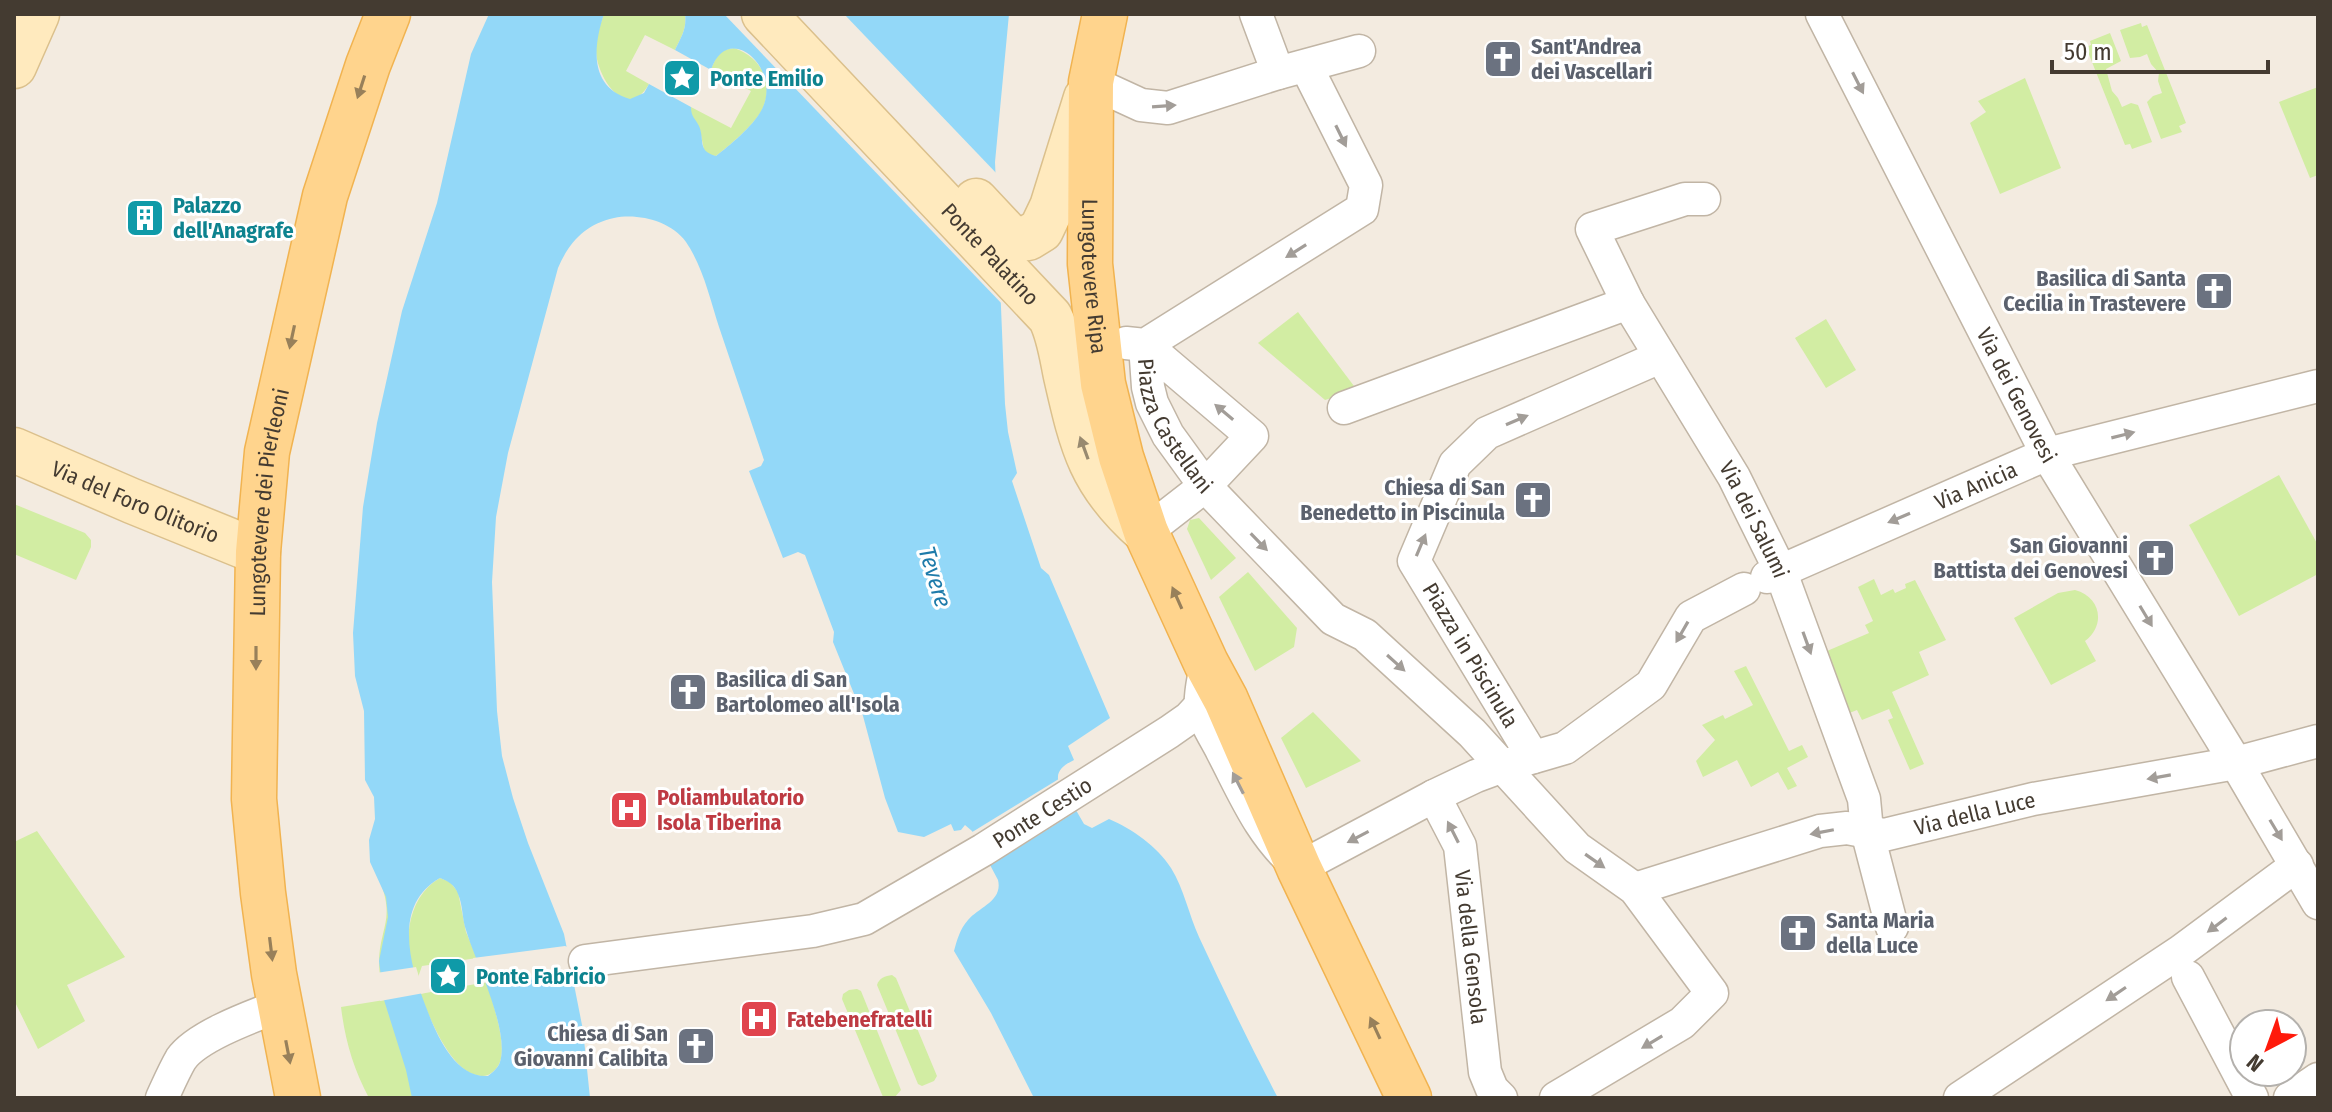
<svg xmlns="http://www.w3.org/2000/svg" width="2332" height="1112" font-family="'Fira Sans Condensed',sans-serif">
  <rect width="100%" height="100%" fill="#f3ebe0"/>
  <g fill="#d2eda3">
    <path d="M604 14H685C687 29 681 37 675 50L645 35 626 71 649 84C627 123 597 78 596 51 595 39 600 25 604 14Z"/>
    <polygon points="2141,23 2142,27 2147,25 2186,123 2179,126 2182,132 2161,139 2147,102 2153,96 2162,93 2158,81 2159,73 2151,64 2147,54 2140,57 2130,58 2120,30"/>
    <polygon points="2110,33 2121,61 2106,69 2112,91 2118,98 2122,107 2131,103 2138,105 2152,142 2132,149 2130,144 2125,145 2086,47 2091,45 2090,41"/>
    <path d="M734 48C761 57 775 83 762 110 754 125 729 146 716 156L709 155 704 150 700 130 691 116V107L731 128 751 91 711 70C716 56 719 50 734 48Z"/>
    <polygon points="2025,78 2061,168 2000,194 1970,123 1986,112 1978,101"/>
    <polygon points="2318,87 2318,175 2310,178 2279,102"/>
    <polygon points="1298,312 1357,390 1325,400 1258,343"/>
    <polygon points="1826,319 1856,370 1826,388 1795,338"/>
    <polygon points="2279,475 2318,545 2318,574 2239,616 2189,525"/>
    <polygon points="14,504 85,533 91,540 91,547 76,580 14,554"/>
    <polygon points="1199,518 1236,558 1211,580 1187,529 1190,520"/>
    <polygon points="1248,572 1297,628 1294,647 1255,671 1219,597"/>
    <polygon points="1874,579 1881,595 1893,589 1895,593 1906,588 1905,584 1915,580 1946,640 1919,652 1929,675 1892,692 1924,764 1910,770 1888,720 1893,718 1889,709 1862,720 1857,710 1842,716 1820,654 1869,633 1865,625 1873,621 1858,587"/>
    <path d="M2075 590C2101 597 2106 625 2085 641L2096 661 2051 685 2014 618 2058 593Z"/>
    <polygon points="1746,666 1789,751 1802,745 1808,757 1787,768 1797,786 1788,790 1778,772 1751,787 1737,760 1703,777 1696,761 1715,740 1702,725 1723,715 1725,719 1753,705 1734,671"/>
    <polygon points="1313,712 1361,761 1306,788 1281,738"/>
    <polygon points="37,831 125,957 67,985 85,1021 38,1049 14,1000 14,842"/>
    <path d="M440 878 450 882 458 892 466 932 477 958 422 966 416 983C402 949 405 898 440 878Z"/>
    <path d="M380 881 391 893 414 1098H369C353 1068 345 1040 341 1007L384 1000C382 988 379 974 379 962 380 927 395 920 380 881Z"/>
    <path d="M892 975 896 978 937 1076 934 1081 922 1086 918 1084 877 985C879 978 885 976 892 975Z"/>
    <path d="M487 982C492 1002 507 1042 500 1062 497 1070 489 1077 481 1076 451 1074 430 1018 420 994Z"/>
    <polygon points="857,989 861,991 901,1090 894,1098 883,1097 842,999 843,994 849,990"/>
  </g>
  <path fill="#93d8f8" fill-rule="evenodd" d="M489 14H604C593 47 589 87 630 99L644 93 649 84 691 107C691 117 695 118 699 126 705 140 697 151 716 156 729 146 753 126 761 111 784 70 728 19 711 70L675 50C681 37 687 29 685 14H1009L995 162 1005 404 1008 432 1017 473 1012 481 1041 568 1049 575 1110 718 1068 746 1074 760C1066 764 1057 769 1058 779L1084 824 1092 828 1109 819C1132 829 1157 846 1171 868 1184 889 1189 915 1199 937 1224 991 1250 1045 1278 1098H1034L991 1013 954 951C957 940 960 929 968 920 979 907 1003 901 998 880L972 831 965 825 961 830 954 831 951 824 924 837 898 832 885 798 863 716 833 642 834 632 805 555 798 552 783 558 749 471 761 466 764 460C749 416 734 371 719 327 710 299 703 267 686 242 671 221 638 213 614 218 586 224 569 242 558 268L508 453 496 517 492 582 497 711 502 756 513 798 528 843 564 934 583 1030 590 1098H412L406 1070 384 1000 379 961 388 917 386 897 370 862 369 840 375 819 374 797 365 780 364 711 355 676 353 633 363 507 377 423 402 311 437 203 471 54ZM440 878C448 881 455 885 458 894 463 905 462 919 466 930 475 961 510 1030 500 1062 498 1068 493 1072 488 1076 454 1078 436 1033 426 1007 410 966 392 905 440 878Z"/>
  <g fill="#f3ebe0">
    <polygon points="724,14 844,14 999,176 1004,306"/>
    <polygon points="1062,777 1080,809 988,867 969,834"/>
    <polygon points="565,946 570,948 576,972 483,983 473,958"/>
    <polygon points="416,967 424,993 380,1001 376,973"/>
  </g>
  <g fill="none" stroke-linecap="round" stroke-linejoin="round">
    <defs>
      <g id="street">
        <polyline points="1256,14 1278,73"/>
        <path id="s1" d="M1822 14 2047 454 2236 763 2318 903"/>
        <polyline points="1091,82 1141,105 1168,108 1278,73 1359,51"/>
        <path id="s2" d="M1704 199H1685L1592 229 1628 303 1734 477 1780 570 1864 799 1867 831 1892 927"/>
        <polyline points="1126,343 1145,345 1362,209 1366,185 1306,66"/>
        <polyline points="1344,408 1628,303"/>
        <path id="s3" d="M1146 532 1205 486 1252 436 1145 345 1148 387 1152 403 1168 435 1205 486 1333 619 1365 635 1472 733 1577 848 1635 889 1712 993 1682 1023 1556 1098"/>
        <path id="s4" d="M1767 577 2047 454 2318 386"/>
        <path d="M1206 663C1205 674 1199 696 1201 706 1203 719 1216 739 1222 751 1245 795 1260 834 1299 868L1434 796 1476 776 1503 766 1565 748 1651 685 1691 617 1744 589"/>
        <polyline points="1533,757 1414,561 1455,464 1487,433 1660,357"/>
        <path id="s5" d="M1434 796 1460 846 1485 1072 1492 1089 1501 1098"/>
        <path id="s6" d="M1635 889 1820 831 1847 828 1884 835 2033 799 2236 763 2318 741"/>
        <path id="s7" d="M585 961 813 931 864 919 983 850 1169 732 1189 718 1201 705"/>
        <polyline points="2188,977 2252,1098"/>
        <path d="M162 1098C168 1085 174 1071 181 1059 197 1036 253 1016 279 1006"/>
        <polyline points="1960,1098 2181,951 2297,865"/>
        <polyline points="2290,1098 2318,1079"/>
      </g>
      <g id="secondary">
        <path id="s8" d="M764 14 1050 317C1059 334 1062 357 1066 376 1082 446 1090 483 1146 532"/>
        <polyline points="14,66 37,14"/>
        <polyline points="976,201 1006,233 1016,239 1028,238 1041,230 1052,207 1086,98"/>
        <path id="s9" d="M14 450 132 501 258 552"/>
      </g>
      <g id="primary">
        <path id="s10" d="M1105 14 1091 82 1090 264 1103 384 1121 457 1146 532 1206 663 1226 700 1299 868 1409 1098"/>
        <path id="s11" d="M298 1098 274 974 263 893 254 799 258 552 267 452 325 196 368 65 388 14"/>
      </g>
    </defs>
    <use href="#street" stroke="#c1b5a5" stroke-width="35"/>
    <use href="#secondary" stroke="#dbc08c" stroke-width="47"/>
    <use href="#primary" stroke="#f1b350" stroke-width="47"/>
    <use href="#street" stroke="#fff" stroke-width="32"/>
    <use href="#secondary" stroke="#ffeabe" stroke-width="44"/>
    <use href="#primary" stroke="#ffd48d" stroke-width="44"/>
  </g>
  <defs><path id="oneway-solid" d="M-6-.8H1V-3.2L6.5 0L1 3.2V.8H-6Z" transform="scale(2)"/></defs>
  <g fill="#a29d98">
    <use href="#oneway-solid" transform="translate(1858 83) rotate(63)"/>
    <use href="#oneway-solid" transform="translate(1164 106) rotate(-4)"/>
    <use href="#oneway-solid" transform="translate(1341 136) rotate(64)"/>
    <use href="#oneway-solid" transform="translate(1296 251) rotate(148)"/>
    <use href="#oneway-solid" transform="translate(1224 412) rotate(-140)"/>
    <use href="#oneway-solid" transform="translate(1517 420) rotate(-23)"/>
    <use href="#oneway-solid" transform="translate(2123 435) rotate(-14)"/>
    <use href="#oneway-solid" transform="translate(1899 518) rotate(157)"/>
    <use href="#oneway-solid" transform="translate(1259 542) rotate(46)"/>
    <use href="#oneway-solid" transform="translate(1421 545) rotate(-67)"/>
    <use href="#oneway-solid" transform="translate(2146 616) rotate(59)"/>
    <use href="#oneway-solid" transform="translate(1682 632) rotate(120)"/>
    <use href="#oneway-solid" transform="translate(1807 643) rotate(70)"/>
    <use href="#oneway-solid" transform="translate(1396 663) rotate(42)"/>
    <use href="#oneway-solid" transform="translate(2159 777) rotate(170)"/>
    <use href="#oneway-solid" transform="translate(1238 783) rotate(-117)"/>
    <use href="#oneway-solid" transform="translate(2276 830) rotate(59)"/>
    <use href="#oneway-solid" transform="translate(1453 832) rotate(-117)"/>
    <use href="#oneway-solid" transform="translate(1822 832) rotate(169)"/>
    <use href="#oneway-solid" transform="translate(1358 837) rotate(152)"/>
    <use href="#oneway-solid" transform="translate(1595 861) rotate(35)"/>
    <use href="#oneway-solid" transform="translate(2217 925) rotate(143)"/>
    <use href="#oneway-solid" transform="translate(2116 994) rotate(146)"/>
    <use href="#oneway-solid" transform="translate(1652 1042) rotate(149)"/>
  </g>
  <g fill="#98805a">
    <use href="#oneway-solid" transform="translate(361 87) rotate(108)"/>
    <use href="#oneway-solid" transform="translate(292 337) rotate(102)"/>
    <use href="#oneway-solid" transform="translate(1177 598) rotate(-114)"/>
    <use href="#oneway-solid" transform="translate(256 658) rotate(90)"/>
    <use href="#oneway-solid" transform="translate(271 949) rotate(83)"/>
    <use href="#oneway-solid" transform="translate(1375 1028) rotate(-115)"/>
    <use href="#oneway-solid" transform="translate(288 1052) rotate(79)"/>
  </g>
  <use fill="#988a70" href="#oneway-solid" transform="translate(1084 448) rotate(-110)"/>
  <defs>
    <symbol id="church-square" viewBox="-11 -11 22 22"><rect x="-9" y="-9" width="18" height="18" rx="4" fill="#6b7280" stroke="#fff"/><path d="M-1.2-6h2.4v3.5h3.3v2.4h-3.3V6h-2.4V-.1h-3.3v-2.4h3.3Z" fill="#fff"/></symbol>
    <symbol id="sight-square" viewBox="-11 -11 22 22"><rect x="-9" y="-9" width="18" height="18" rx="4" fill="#0f9aa8" stroke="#fff"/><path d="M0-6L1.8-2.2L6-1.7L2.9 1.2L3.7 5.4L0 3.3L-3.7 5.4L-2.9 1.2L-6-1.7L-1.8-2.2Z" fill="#fff"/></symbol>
    <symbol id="building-square" viewBox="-11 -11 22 22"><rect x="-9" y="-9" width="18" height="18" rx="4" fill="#0f9aa8" stroke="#fff"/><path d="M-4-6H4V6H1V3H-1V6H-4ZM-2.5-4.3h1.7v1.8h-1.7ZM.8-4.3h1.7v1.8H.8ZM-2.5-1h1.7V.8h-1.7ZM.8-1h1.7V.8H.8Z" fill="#fff"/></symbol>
    <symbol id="hospital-square" viewBox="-11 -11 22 22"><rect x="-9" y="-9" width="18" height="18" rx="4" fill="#e0444e" stroke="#fff"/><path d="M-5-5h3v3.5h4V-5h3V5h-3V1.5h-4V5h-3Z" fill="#fff"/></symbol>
  </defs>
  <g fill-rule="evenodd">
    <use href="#church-square" x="1481" y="37" width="44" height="44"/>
    <use href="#sight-square" x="660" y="56" width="44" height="44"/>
    <use href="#building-square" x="123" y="196" width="44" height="44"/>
    <use href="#church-square" x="2192" y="269" width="44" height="44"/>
    <use href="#church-square" x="1511" y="478" width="44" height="44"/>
    <use href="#church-square" x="2134" y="536" width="44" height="44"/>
    <use href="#church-square" x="666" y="670" width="44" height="44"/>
    <use href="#hospital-square" x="607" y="788" width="44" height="44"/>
    <use href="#church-square" x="1776" y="911" width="44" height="44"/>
    <use href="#sight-square" x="426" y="954" width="44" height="44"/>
    <use href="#hospital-square" x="737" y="997" width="44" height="44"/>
    <use href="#church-square" x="674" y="1024" width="44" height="44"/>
  </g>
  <g text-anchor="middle" stroke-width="6" stroke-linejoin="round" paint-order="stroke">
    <g font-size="22" font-weight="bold" fill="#5b616d" stroke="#fff" text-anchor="end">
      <text x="1531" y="54" text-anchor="start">Sant'Andrea<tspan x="1531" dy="25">dei Vascellari</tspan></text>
      <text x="2186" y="286">Basilica di Santa<tspan x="2186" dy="25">Cecilia in Trastevere</tspan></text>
      <text x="1505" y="495">Chiesa di San<tspan x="1505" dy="25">Benedetto in Piscinula</tspan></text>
      <text x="2128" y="553">San Giovanni<tspan x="2128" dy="25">Battista dei Genovesi</tspan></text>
      <text x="716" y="687" text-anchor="start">Basilica di San<tspan x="716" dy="25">Bartolomeo all'Isola</tspan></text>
      <text x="1826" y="928" text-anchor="start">Santa Maria<tspan x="1826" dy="25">della Luce</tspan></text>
      <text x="668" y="1041">Chiesa di San<tspan x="668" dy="25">Giovanni Calibita</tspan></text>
    </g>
    <g font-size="22" font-weight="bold" fill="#0d838f" stroke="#fff" text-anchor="start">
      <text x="710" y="86">Ponte Emilio</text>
      <text x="173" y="213">Palazzo<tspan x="173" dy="25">dell'Anagrafe</tspan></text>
      <text x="476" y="984">Ponte Fabricio</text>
    </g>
    <g font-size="22" fill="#443b31" stroke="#fff">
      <text dy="8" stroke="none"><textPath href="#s8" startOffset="330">Ponte Palatino</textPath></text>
      <text dy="8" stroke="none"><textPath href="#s10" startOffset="264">Lungotevere Ripa</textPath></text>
      <text dy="8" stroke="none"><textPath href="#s1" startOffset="428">Via dei Genovesi</textPath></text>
      <text dy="8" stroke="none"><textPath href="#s3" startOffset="372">Piazza Castellani</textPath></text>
      <text dy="8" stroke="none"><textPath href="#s4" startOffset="228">Via Anicia</textPath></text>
      <text dy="8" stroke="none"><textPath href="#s9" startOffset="132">Via del Foro Olitorio</textPath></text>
      <text dy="8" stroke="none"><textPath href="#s11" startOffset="600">Lungotevere dei Pierleoni</textPath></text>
      <text dy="8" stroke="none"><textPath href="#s2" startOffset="450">Via dei Salumi</textPath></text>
      <text transform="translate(1471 655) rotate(59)" y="8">Piazza in Piscinula</text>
      <text dy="8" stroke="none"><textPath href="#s7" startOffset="490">Ponte Cestio</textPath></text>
      <text dy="8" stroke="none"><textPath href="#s6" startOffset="352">Via della Luce</textPath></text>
      <text dy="8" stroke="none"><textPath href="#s5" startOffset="158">Via della Gensola</textPath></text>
    </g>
    <g font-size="22" font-weight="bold" fill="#be3a42" stroke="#fff" text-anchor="start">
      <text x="657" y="805">Poliambulatorio<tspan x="657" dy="25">Isola Tiberina</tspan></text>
      <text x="787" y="1027">Fatebenefratelli</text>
    </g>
    <g font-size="24" font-style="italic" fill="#1e7baa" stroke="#fff">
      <text transform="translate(935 577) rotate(73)" y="8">Tevere</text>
    </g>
  </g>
  <rect width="2332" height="1112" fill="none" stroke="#443b31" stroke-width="32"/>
  <g transform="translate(2268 1048) rotate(221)"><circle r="38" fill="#ffffff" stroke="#b4b1ad" stroke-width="2"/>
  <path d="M0-6L14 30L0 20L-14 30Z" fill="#ff1a0b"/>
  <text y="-12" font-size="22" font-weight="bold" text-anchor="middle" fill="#443b31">N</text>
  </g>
  <path d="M2052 60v12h216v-12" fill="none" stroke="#443b31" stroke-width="4"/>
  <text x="2064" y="60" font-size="24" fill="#443b31" stroke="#ffffff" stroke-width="6" paint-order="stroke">50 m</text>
</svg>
